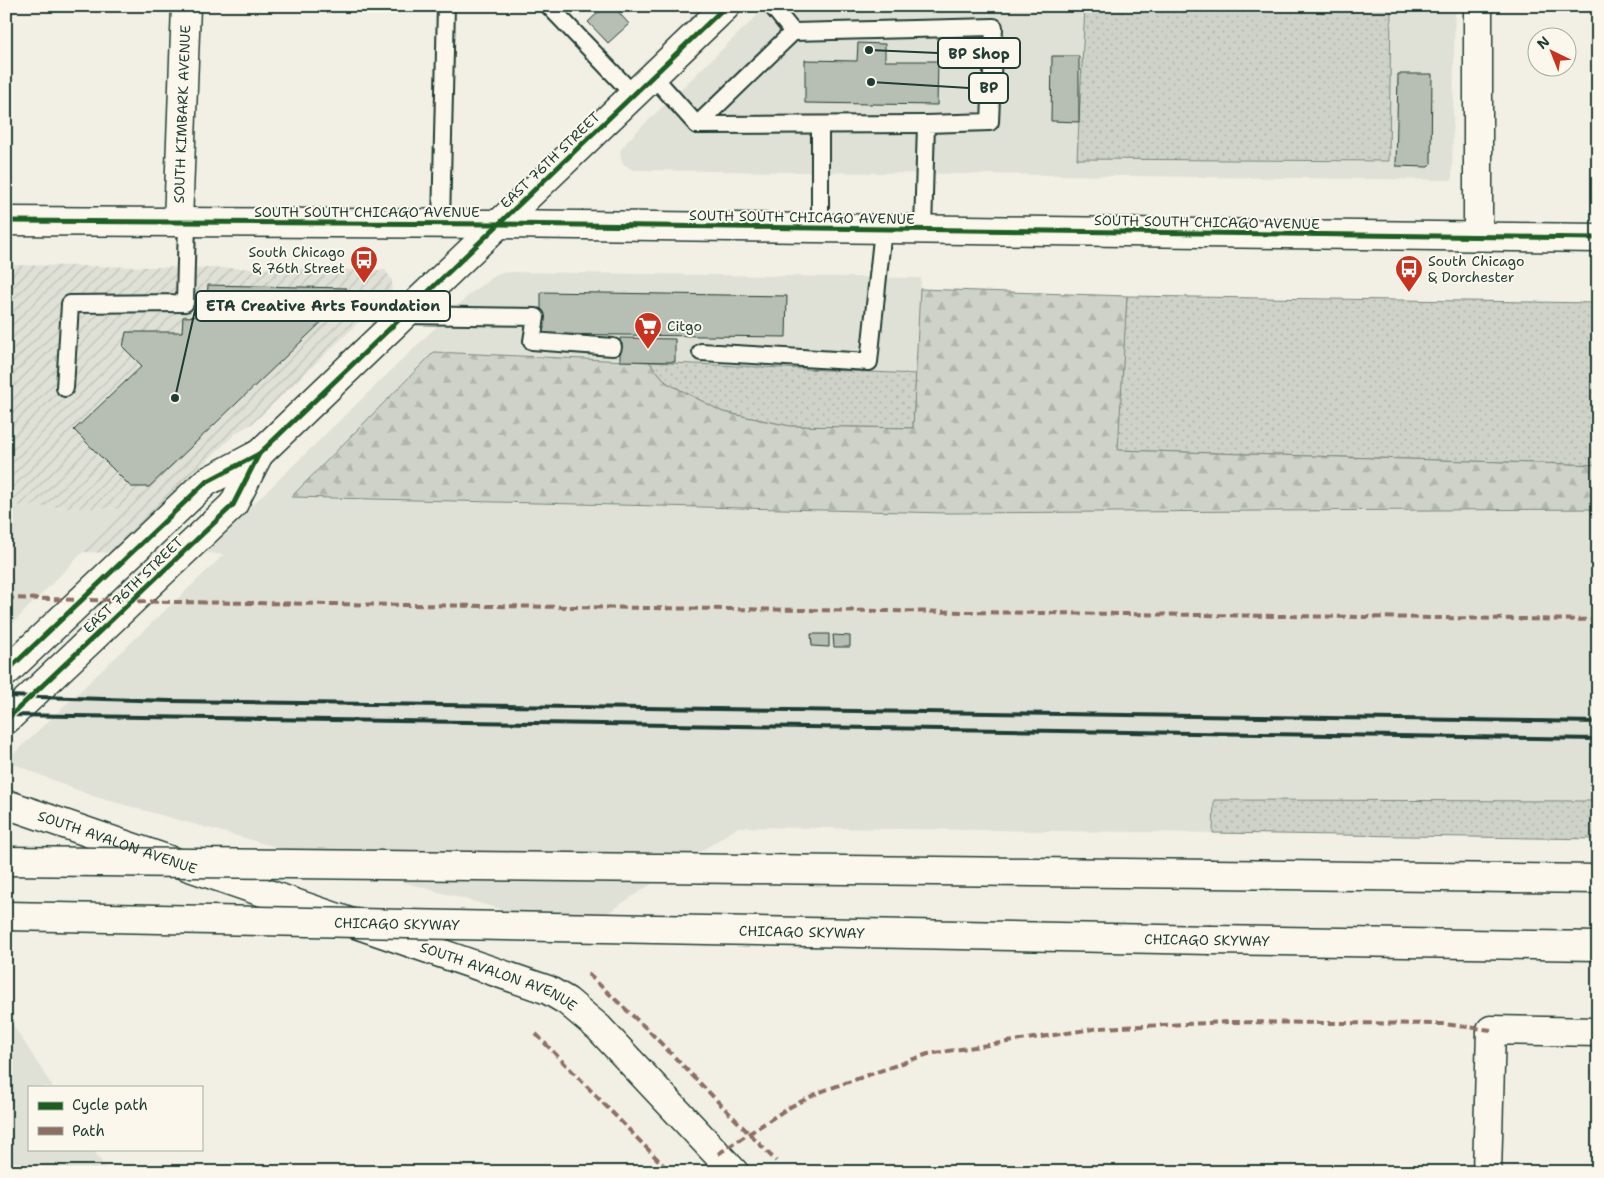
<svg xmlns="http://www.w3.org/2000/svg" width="1604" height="1178" font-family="'Shantell Sans',sans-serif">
  <defs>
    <pattern id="industrial-furrows" width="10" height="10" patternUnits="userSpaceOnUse" patternTransform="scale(1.25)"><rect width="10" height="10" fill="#e0e1d6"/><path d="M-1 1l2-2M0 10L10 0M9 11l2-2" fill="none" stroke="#c0c2b8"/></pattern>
    <pattern id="grass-dots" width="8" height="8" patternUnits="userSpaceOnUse" patternTransform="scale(1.25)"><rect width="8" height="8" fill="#cfd2c8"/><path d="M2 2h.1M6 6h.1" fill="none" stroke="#b1b5ac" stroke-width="1.8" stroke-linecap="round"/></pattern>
    <pattern id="forest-firs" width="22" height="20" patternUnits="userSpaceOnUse" patternTransform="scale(1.25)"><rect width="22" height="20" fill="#cfd2c8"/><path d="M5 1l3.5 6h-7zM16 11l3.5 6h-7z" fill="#b1b5ac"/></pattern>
  </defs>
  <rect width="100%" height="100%" fill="#f2f0e5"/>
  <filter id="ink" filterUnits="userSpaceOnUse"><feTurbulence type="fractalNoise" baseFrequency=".02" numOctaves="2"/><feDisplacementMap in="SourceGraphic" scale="10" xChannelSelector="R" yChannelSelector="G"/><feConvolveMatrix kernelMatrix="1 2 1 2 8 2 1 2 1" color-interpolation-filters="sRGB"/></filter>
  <g filter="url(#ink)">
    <g fill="#e0e1d6">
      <polygon points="767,6 1455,6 1452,180 633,170 622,163 620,151 629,139"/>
      <polygon points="512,272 921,278 916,374 434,352 291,497 946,513 1598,509 1598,801 1214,800 1213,833 738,827 571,937 544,921 92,796 6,761 213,565 223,555 204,552 471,293 499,273"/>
      <polygon points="6,506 126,509 6,630"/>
      <polygon points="6,1014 53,1087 29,1087 29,1149 93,1149 108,1172 6,1172"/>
    </g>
    <polygon fill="url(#industrial-furrows)" points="6,265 385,270 392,280 392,291 253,423 236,433 111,553 83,552 125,509 6,506"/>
    <g fill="url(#grass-dots)" stroke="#77887e">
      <polygon points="1085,6 1391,6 1389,161 1077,159"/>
      <polygon points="1127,296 1598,303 1598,465 1117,450"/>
      <polygon points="649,362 916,374 913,428 790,426 723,412 667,383"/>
      <polygon points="1214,800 1598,801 1598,839 1213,833"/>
    </g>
    <polygon fill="url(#forest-firs)" stroke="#77887e" points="920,289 1127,296 1118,450 1598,465 1598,509 946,513 291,497 434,352 649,362 667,383 723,412 790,426 913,428"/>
    <g fill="#b7beb3" stroke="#1f3d34">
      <polygon points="605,6 613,6 629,24 608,43 588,22"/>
      <polygon points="858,43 885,44 885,61 938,61 937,105 805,103 805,60 857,61"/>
      <polygon points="1052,56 1079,56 1079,122 1051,121"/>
      <polygon points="1398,74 1432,74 1431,164 1428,167 1396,166"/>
      <polygon points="208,285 346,288 349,296 149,487 131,487 74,430 142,366 123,347 126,332 182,332 183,317 206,316"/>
      <polygon points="541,292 787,296 786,337 541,334"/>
      <polygon points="620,338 675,339 675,362 620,361"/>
      <polygon points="811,634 829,634 829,647 812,646"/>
      <polygon points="833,635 850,636 850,647 834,647"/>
    </g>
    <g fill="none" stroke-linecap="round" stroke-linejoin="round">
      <defs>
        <g id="service">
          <polyline points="549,6 634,95"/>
          <polyline points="772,6 793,32 994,27 990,122 926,124 923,230"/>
          <polyline points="653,76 697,125 793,32"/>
          <polyline points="697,125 926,124"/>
          <polyline points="820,125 820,228"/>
          <polyline points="441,223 446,6"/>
          <polyline points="404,315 536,317 532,341 613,347"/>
          <polyline points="701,352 869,362 883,229"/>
          <polyline points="65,388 70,304 185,303 187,222"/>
        </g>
        <g id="minor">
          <path id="s1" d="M178 222 186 6"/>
          <polyline points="1478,236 1478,6"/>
          <path id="s2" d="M6 804 548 990 567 1001 599 1028 734 1172"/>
          <polyline points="1487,1172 1491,1030 1598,1032"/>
        </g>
        <g id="tertiary">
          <polyline points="6,672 206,482 259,454 726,6"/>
          <polyline points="6,720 233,505 259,454"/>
        </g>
        <polyline id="secondary" points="6,221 498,224 1598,238"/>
        <g id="motorway">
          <polyline points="1212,874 1598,879"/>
          <polyline points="1211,940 1598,946"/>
        </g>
      </defs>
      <use href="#service" stroke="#1f3d34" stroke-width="20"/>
      <use href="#minor" stroke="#1f3d34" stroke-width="31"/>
      <use href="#tertiary" stroke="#1f3d34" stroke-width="31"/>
      <use href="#secondary" stroke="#1f3d34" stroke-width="31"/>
      <use href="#motorway" stroke="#1f3d34" stroke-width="31"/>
      <use href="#service" stroke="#fbf7ec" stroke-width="16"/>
      <use href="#minor" stroke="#fbf7ec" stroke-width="28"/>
      <use href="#tertiary" stroke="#fbf7ec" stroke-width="28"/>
      <use href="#secondary" stroke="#fbf7ec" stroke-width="28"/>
      <use href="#motorway" stroke="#fbf7ec" stroke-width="28"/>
      <g stroke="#1f3d34" stroke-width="4">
        <polyline points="6,696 170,701 1598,722"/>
        <polyline points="6,715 1598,739"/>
      </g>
      <defs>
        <g id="motorway-bridge">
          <polyline points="6,861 1212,874"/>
          <path id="s3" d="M6 916 1211 940"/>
        </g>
      </defs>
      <use href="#motorway-bridge" stroke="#1f3d34" stroke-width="31" stroke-linecap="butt"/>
      <use href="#motorway-bridge" stroke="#fbf7ec" stroke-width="28"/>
      <g stroke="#8d6e63" stroke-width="4" stroke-dasharray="8 4" stroke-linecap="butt">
        <polyline points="6,598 173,602 1598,620"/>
        <polyline points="588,974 648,1030 776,1161"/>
        <polyline points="536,1034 670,1172"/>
        <polyline points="718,1154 788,1108 820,1092 928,1054 1100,1028 1228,1022 1444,1024 1491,1030"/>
      </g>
      <defs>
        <g id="cycleway">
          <polyline points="6,221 498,224 1598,238"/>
          <polyline points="6,672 206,482 259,454 726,6"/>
          <polyline points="6,720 233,505 259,454"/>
        </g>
      </defs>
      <use href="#cycleway" stroke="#fbf7ec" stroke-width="8"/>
      <use href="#cycleway" stroke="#1b5e20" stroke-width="5"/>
    </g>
  </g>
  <defs>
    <symbol id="bus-pin" viewBox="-11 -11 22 30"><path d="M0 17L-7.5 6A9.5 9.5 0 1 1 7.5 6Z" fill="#c8321e" stroke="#fbf7ec"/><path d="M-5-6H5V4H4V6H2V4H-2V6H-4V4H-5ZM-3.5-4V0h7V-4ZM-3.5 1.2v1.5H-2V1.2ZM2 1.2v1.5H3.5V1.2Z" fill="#fff"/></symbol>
    <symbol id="supermarket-pin" viewBox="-11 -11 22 30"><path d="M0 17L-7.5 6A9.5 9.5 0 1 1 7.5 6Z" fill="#c8321e" stroke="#fbf7ec"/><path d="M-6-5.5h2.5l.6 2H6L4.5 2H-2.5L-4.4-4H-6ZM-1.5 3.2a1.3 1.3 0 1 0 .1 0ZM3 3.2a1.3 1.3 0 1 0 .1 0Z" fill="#fff"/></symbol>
  </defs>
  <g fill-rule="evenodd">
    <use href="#bus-pin" x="348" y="244" width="32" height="43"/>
    <use href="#bus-pin" x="1393" y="253" width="32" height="43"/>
    <use href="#supermarket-pin" x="632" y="310" width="32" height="43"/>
  </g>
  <g text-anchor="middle" stroke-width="4" stroke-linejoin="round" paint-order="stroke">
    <g font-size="14" fill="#1f3d34" stroke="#fbf7ec">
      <text dy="5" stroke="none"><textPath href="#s1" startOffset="108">SOUTH KIMBARK AVENUE</textPath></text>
      <text transform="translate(550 160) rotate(-44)" y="5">EAST 76TH STREET</text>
      <text x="367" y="217">SOUTH SOUTH CHICAGO AVENUE</text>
      <text transform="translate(802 217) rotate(1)" y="5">SOUTH SOUTH CHICAGO AVENUE</text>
      <text transform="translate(1207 222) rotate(1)" y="5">SOUTH SOUTH CHICAGO AVENUE</text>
      <text transform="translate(133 585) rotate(-44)" y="5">EAST 76TH STREET</text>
      <text dy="5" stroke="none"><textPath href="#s2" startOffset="118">SOUTH AVALON AVENUE</textPath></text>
      <text dy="5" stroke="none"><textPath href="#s3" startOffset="391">CHICAGO SKYWAY</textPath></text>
      <text dy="5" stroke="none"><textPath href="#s3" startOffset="796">CHICAGO SKYWAY</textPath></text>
      <text transform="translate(1207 940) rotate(1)" y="5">CHICAGO SKYWAY</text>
      <text dy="5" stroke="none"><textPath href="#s2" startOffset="522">SOUTH AVALON AVENUE</textPath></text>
    </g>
    <g font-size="14" fill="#1f3d34" stroke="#fbf7ec" text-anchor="start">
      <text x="345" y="257" text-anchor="end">South Chicago<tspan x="345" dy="16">&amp; 76th Street</tspan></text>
      <text x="1428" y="266">South Chicago<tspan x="1428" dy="16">&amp; Dorchester</tspan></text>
      <text x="667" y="331">Citgo</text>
    </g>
  </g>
  <path fill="none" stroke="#1f3d34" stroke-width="2" d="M869 50L938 53M871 82L969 88M175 398L196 306"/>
  <g fill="#1f3d34" stroke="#fbf7ec" stroke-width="2">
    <circle cx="869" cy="50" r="5"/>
    <circle cx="871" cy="82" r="5"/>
    <circle cx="175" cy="398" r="5"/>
  </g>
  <g fill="#fbf7ec" stroke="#1f3d34" stroke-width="2">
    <rect x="938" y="38" width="82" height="30" rx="5"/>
    <rect x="969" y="73" width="39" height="30" rx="5"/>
    <rect x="196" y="291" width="254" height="30" rx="5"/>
  </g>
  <g font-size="15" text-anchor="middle" font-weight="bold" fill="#1f3d34">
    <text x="979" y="59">BP Shop</text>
    <text x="989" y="93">BP</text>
    <text x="323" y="311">ETA Creative Arts Foundation</text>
  </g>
  <rect width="1604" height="1178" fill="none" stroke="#fbf7ec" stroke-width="25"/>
  <rect x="12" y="12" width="1579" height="1153" fill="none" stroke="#1f3d34" stroke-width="2" filter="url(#ink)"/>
  <rect x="28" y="1086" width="175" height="65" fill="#fbf7ec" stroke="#a3ada2"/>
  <rect x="38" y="1102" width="25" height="8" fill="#1b5e20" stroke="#a3ada2"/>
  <text x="72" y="1110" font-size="15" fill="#1f3d34">Cycle path</text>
  <rect x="38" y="1127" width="25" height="8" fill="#8d6e63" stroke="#a3ada2"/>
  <text x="72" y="1136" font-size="15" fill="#1f3d34">Path</text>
  <g transform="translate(1552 52) rotate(317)"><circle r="24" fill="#fbf7ec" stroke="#a3ada2"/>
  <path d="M0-4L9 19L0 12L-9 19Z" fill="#c8321e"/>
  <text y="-8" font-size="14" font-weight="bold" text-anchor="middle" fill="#1f3d34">N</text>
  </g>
</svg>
